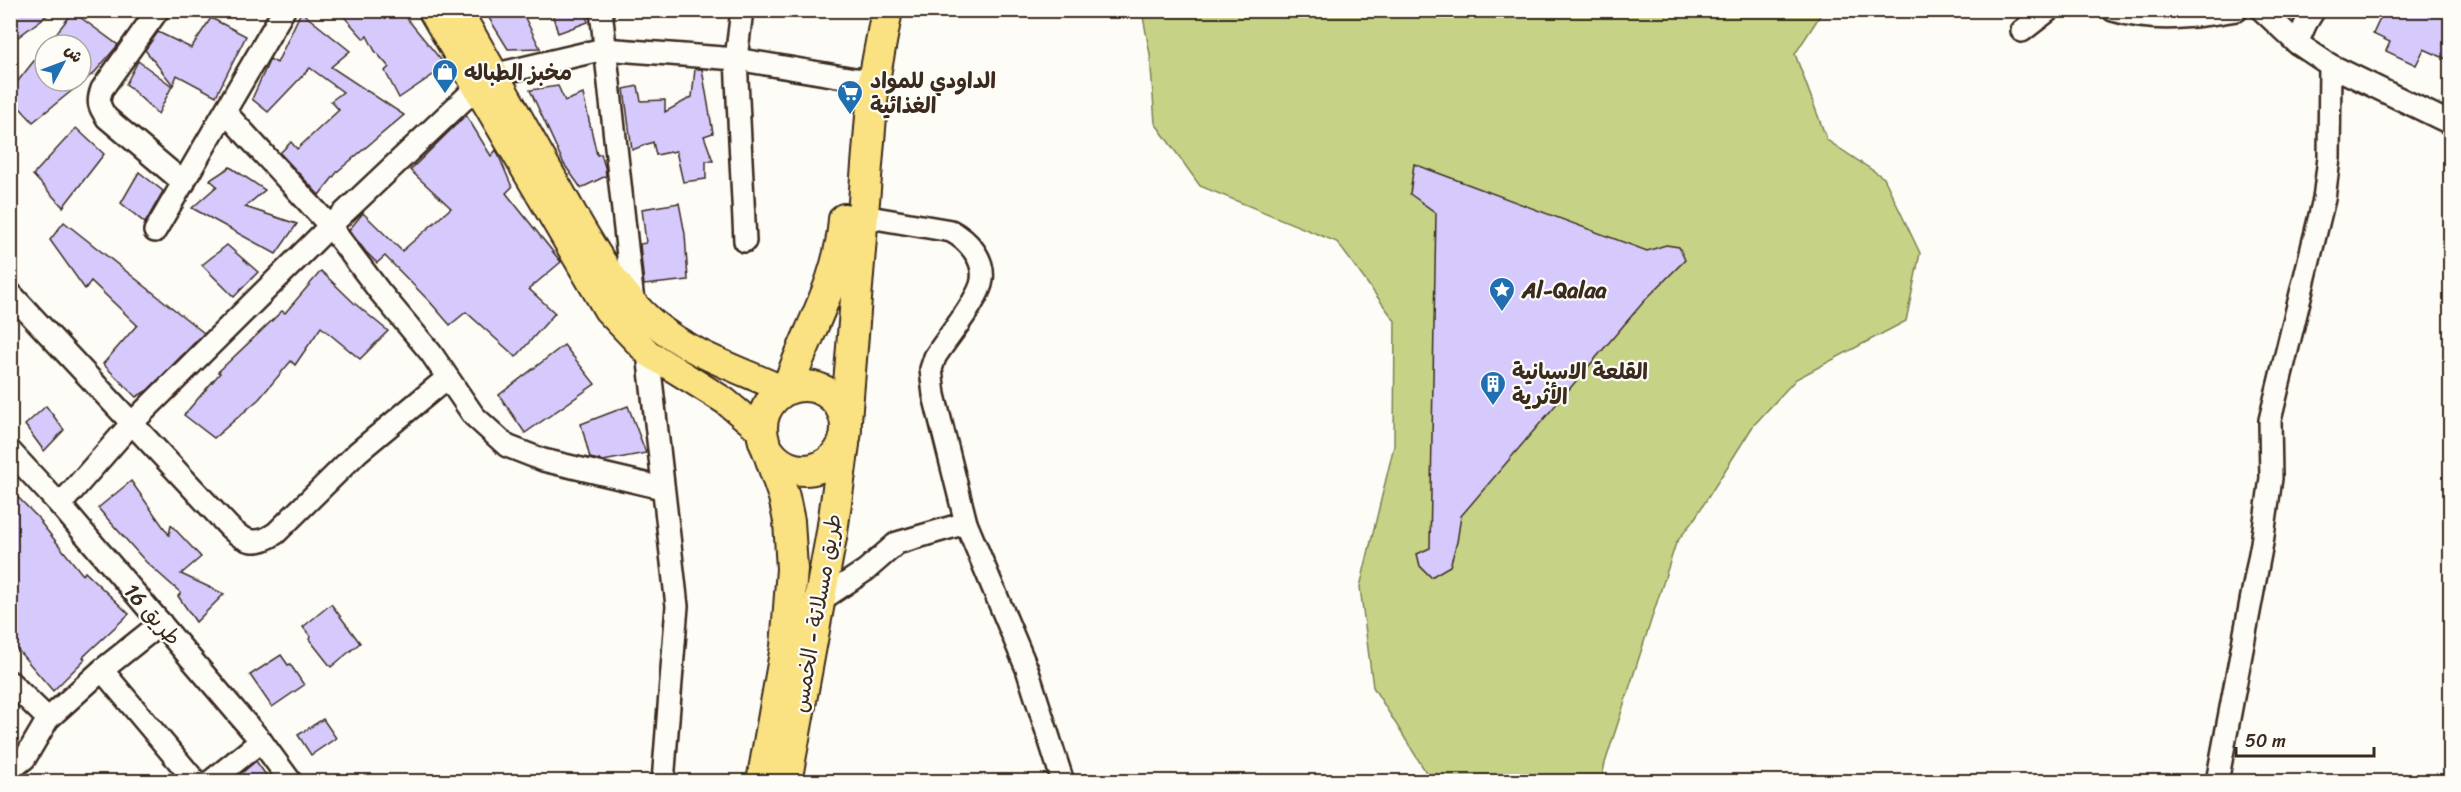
<svg xmlns="http://www.w3.org/2000/svg" width="2461" height="792" font-family="Sriracha,'Playpen Sans Arabic',sans-serif">
  <rect width="100%" height="100%" fill="#fdfcf7"/>
  <filter id="ink" filterUnits="userSpaceOnUse"><feTurbulence type="fractalNoise" baseFrequency=".0167" numOctaves="2"/><feDisplacementMap in="SourceGraphic" scale="12" xChannelSelector="R" yChannelSelector="G"/><feConvolveMatrix kernelMatrix="1 2 1 2 8 2 1 2 1" color-interpolation-filters="sRGB"/></filter>
  <g filter="url(#ink)">
    <polygon fill="#c6d387" stroke="#807e52" stroke-width="1.5" points="1142,11 1823,11 1795,54 1827,140 1884,178 1920,253 1906,321 1796,379 1753,426 1695,518 1676,543 1605,763 1601,781 1423,781 1429,777 1373,687 1360,587 1394,446 1395,321 1337,242 1200,186 1155,123 1150,54"/>
    <g fill="#d6cafd" stroke="#3b2a1e" stroke-width="1.5">
      <polygon points="10,10 54,10 10,43"/>
      <polygon points="338,10 400,10 446,66 399,98 385,71 389,67 375,51 367,36 364,39"/>
      <polygon points="484,10 521,10 540,48 508,49"/>
      <polygon points="551,10 584,10 588,22 558,33"/>
      <polygon points="2384,10 2451,10 2451,61 2424,49 2416,65 2386,51 2390,42 2373,34"/>
      <polygon points="73,12 118,45 95,72 33,122 10,97 10,91 45,47 45,81 81,81 81,45 47,45"/>
      <polygon points="301,12 350,51 331,67 404,115 338,171 319,195 280,153 291,142 297,149 339,110 331,101 343,92 310,68 268,112 252,99 270,59 277,63"/>
      <polygon points="211,18 246,36 216,96 177,75 173,85 145,50 158,32 191,48"/>
      <polygon points="138,61 172,86 158,114 126,84"/>
      <polygon points="695,69 702,69 713,133 704,136 713,161 706,161 706,179 683,182 676,151 656,155 653,142 632,150 624,89 638,86 641,101 665,100 665,112 692,97"/>
      <polygon points="558,86 565,101 583,94 597,155 601,154 605,167 606,176 581,188 564,164 530,90"/>
      <polygon points="466,115 491,156 496,150 498,154 512,187 506,193 561,262 529,289 555,313 516,357 466,312 450,325 430,302 385,256 377,263 366,252 349,230 363,213 402,251 451,208 410,170"/>
      <polygon points="76,128 104,154 63,207 33,175"/>
      <polygon points="1414,164 1647,251 1666,245 1679,247 1685,260 1646,299 1461,516 1457,542 1450,566 1431,577 1420,566 1417,554 1430,548 1436,213 1410,194"/>
      <polygon points="230,167 265,190 245,207 297,224 276,254 192,208 217,186 210,180"/>
      <polygon points="139,172 163,191 145,223 121,203"/>
      <polygon points="679,203 685,234 688,280 644,285 640,244 646,243 642,209"/>
      <polygon points="64,222 204,333 148,390 136,397 103,364 137,325 91,281 85,289 50,240"/>
      <polygon points="227,245 258,272 234,297 202,265"/>
      <polygon points="321,271 354,303 388,331 360,359 321,327 295,365 291,361 259,399 214,438 184,415 220,373 218,372 282,311 285,313"/>
      <polygon points="564,345 595,384 525,433 499,395"/>
      <polygon points="46,406 64,430 44,451 25,425"/>
      <polygon points="628,406 646,453 603,461 590,458 581,424"/>
      <polygon points="131,481 169,535 171,525 201,557 181,574 224,594 196,622 178,596 181,593 146,562 98,508"/>
      <polygon points="10,489 42,522 41,523 83,575 85,572 129,614 83,657 85,659 53,691 10,641"/>
      <polygon points="331,604 360,643 331,667 309,639 311,637 303,627"/>
      <polygon points="281,655 288,665 290,664 304,685 272,707 250,675"/>
      <polygon points="323,719 336,738 311,755 298,735"/>
      <polygon points="256,761 271,782 231,782"/>
    </g>
    <g fill="none" stroke-linecap="round" stroke-linejoin="round">
      <defs>
        <g id="minor">
          <path d="M158 10 102 89C97 102 99 107 107 118L184 183"/>
          <polyline points="601,10 633,302"/>
          <polyline points="742,10 736,59 745,241"/>
          <path d="M2113 10C2154 23 2196 17 2237 10"/>
          <polyline points="2262,10 2297,43"/>
          <polyline points="2314,10 2306,23 2297,43 2330,65 2450,123"/>
          <polyline points="2022,31 2049,10"/>
          <polyline points="497,74 604,49 736,59 855,79 874,80"/>
          <polyline points="225,112 330,226 380,292 431,353 474,416 507,446 543,460 662,488"/>
          <path d="M863 216 951 231C968 240 985 259 982 280 980 299 946 339 935 357L931 369 934 395 966 523 1027 669 1063 782"/>
          <polyline points="155,231 284,10"/>
          <path d="M10 293 229 527C245 543 257 546 276 533L358 452 447 378"/>
          <polyline points="648,353 677,606 663,782"/>
          <polyline points="10,451 60,505 261,741 291,782"/>
          <polyline points="60,505 132,423 330,226 477,87"/>
          <polyline points="818,602 866,570 897,543 966,523"/>
          <polyline points="102,670 196,782"/>
          <polyline points="10,682 48,719"/>
          <polyline points="10,770 25,758 48,719 102,670 161,623"/>
          <polyline points="210,782 261,741"/>
          <polyline points="2217,782 2262,543 2271,478 2270,420 2324,199 2329,158 2330,65"/>
        </g>
        <g id="major">
          <polyline points="431,10 607,310 648,353 725,401 761,431"/>
          <path d="M458 10C493 69 525 129 559 188 583 231 617 293 655 324 690 354 743 371 784 390"/>
        </g>
        <g id="highway">
          <circle cx="804" cy="428" r="42"/>
          <path d="M787 389C807 331 840 282 844 219"/>
          <polyline points="846,420 874,80 887,10"/>
          <polyline points="762,782 786,647 792,569 789,521 784,497 768,451"/>
          <polyline points="786,782 832,532 844,444"/>
        </g>
      </defs>
      <use href="#minor" stroke="#3b2a1e" stroke-width="26"/>
      <use href="#major" stroke="#3b2a1e" stroke-width="30"/>
      <use href="#highway" stroke="#3b2a1e" stroke-width="34"/>
      <use href="#minor" stroke="#fdfcf7" stroke-width="21"/>
      <use href="#major" stroke="#fae181" stroke-width="26"/>
      <use href="#highway" stroke="#fae181" stroke-width="30"/>
    </g>
  </g>
  <defs>
    <symbol id="shop-pin" viewBox="-11 -11 22 30"><path d="M0 17L-7.5 6A9.5 9.5 0 1 1 7.5 6Z" fill="#1f6fb2" stroke="#fdfcf7"/><path d="M-5-2.5h2.3a2.7 3.5 0 0 1 5.4 0H5L5.5 6h-11ZM-1.5-2.5h3a1.5 2.3 0 0 0-3 0Z" fill="#fff"/></symbol>
    <symbol id="supermarket-pin" viewBox="-11 -11 22 30"><path d="M0 17L-7.5 6A9.5 9.5 0 1 1 7.5 6Z" fill="#1f6fb2" stroke="#fdfcf7"/><path d="M-6-5.5h2.5l.6 2H6L4.5 2H-2.5L-4.4-4H-6ZM-1.5 3.2a1.3 1.3 0 1 0 .1 0ZM3 3.2a1.3 1.3 0 1 0 .1 0Z" fill="#fff"/></symbol>
    <symbol id="sight-pin" viewBox="-11 -11 22 30"><path d="M0 17L-7.5 6A9.5 9.5 0 1 1 7.5 6Z" fill="#1f6fb2" stroke="#fdfcf7"/><path d="M0-6L1.8-2.2L6-1.7L2.9 1.2L3.7 5.4L0 3.3L-3.7 5.4L-2.9 1.2L-6-1.7L-1.8-2.2Z" fill="#fff"/></symbol>
    <symbol id="building-pin" viewBox="-11 -11 22 30"><path d="M0 17L-7.5 6A9.5 9.5 0 1 1 7.5 6Z" fill="#1f6fb2" stroke="#fdfcf7"/><path d="M-4-6H4V6H1V3H-1V6H-4ZM-2.5-4.3h1.7v1.8h-1.7ZM.8-4.3h1.7v1.8H.8ZM-2.5-1h1.7V.8h-1.7ZM.8-1h1.7V.8H.8Z" fill="#fff"/></symbol>
  </defs>
  <g fill-rule="evenodd">
    <use href="#shop-pin" x="430" y="57" width="30" height="40"/>
    <use href="#supermarket-pin" x="835" y="78" width="30" height="40"/>
    <use href="#sight-pin" x="1487" y="275" width="30" height="40"/>
    <use href="#building-pin" x="1478" y="369" width="30" height="40"/>
  </g>
  <g text-anchor="middle" stroke-width="4.5" stroke-linejoin="round" paint-order="stroke">
    <g font-size="22" font-weight="bold" fill="#3b2a1e" stroke="#fdfcf7" text-anchor="start">
      <text x="464" y="80">مخبز الطباله</text>
      <text x="870" y="88">الداودي للمواد<tspan x="870" dy="25">الغذائية</tspan></text>
      <text x="1522" y="298">Al-Qalaa</text>
      <text x="1512" y="379">القلعة الاسبانية<tspan x="1512" dy="25">الأثرية</tspan></text>
    </g>
    <g font-size="22" fill="#3b2a1e" stroke="#fdfcf7">
      <text transform="translate(816 613) rotate(-80)" y="8">طريق مسلاتة - الخمس</text>
      <text transform="translate(153 614) rotate(49)" y="8">طريق 16</text>
    </g>
  </g>
  <rect width="2461" height="792" fill="none" stroke="#fdfcf7" stroke-width="36"/>
  <rect x="18" y="18" width="2425" height="756" fill="none" stroke="#3b2a1e" stroke-width="2" filter="url(#ink)"/>
  <g transform="translate(63 63) rotate(49)"><circle r="28" fill="#fdfcf7" stroke="#afa8a0" stroke-width="1.5"/>
  <path d="M0-4.5L10 22L0 15L-10 22Z" fill="#1f6fb2"/>
  <text y="-9" font-size="16" font-weight="bold" text-anchor="middle" fill="#3b2a1e">ش</text>
  </g>
  <path d="M2236 747v9h138v-9" fill="none" stroke="#3b2a1e" stroke-width="3"/>
  <text x="2245" y="747" font-size="18" fill="#3b2a1e" stroke="#fdfcf7" stroke-width="4.5" paint-order="stroke">50 m</text>
</svg>
